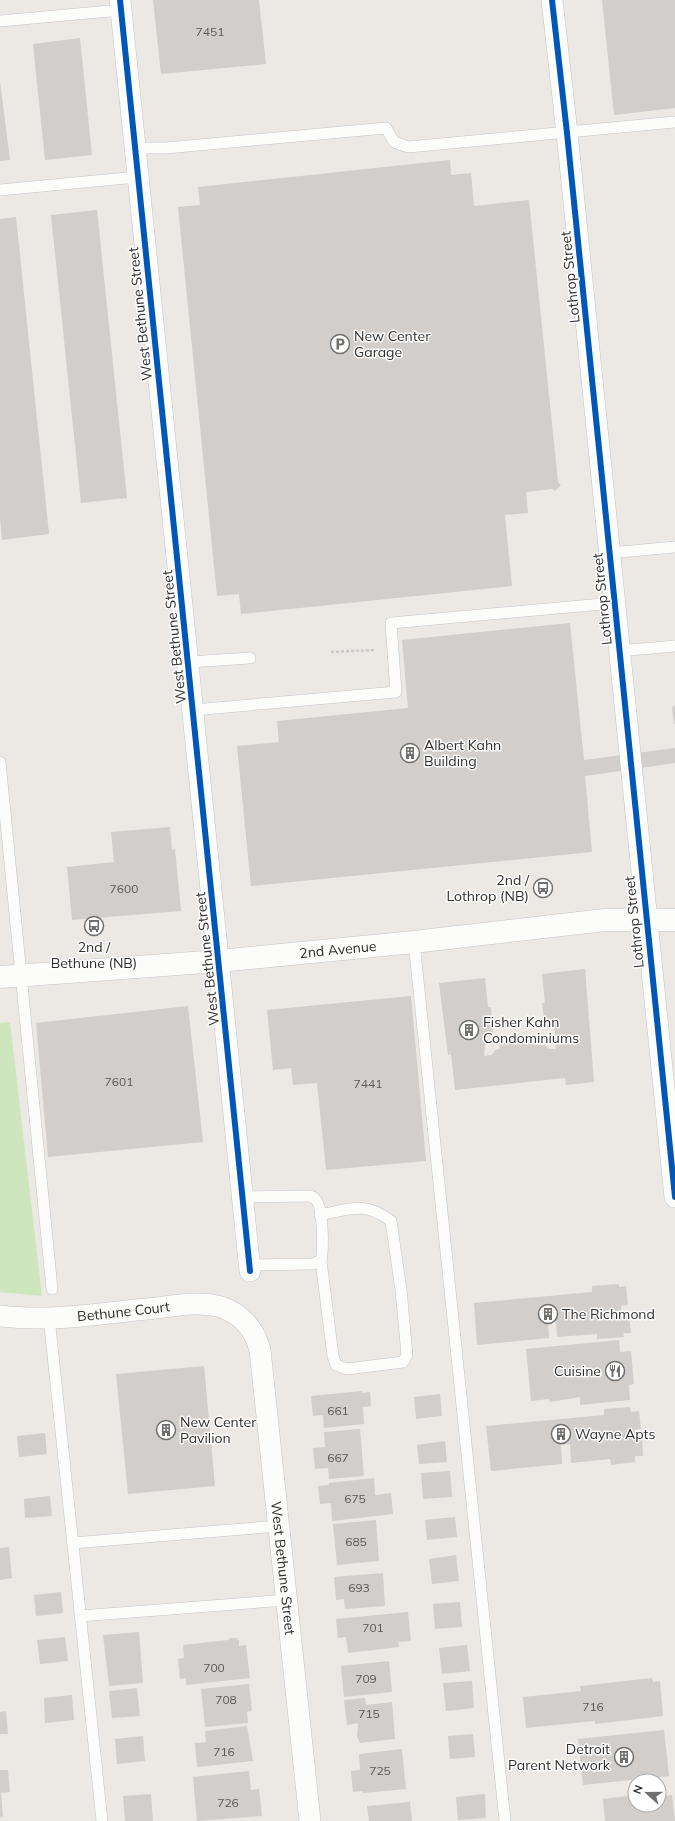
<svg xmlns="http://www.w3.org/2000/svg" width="675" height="1821" font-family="Mulish,sans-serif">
  <rect width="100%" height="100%" fill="#ece8e4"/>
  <polygon fill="#cee6be" points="10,1022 42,1296 0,1292 0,1023"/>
  <g fill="#d1cecb">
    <polygon points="153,0 259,0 266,64 161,74"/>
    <polygon points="602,0 675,0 675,108 614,115"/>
    <polygon points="80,38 92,155 45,160 33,44"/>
    <polygon points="0,81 10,160 0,161"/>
    <polygon points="450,160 451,175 471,173 474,206 529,200 558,482 561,485 555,491 552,489 526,492 528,513 505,515 512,586 241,614 239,594 217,596 178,207 200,205 198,187"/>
    <polygon points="97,210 127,498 81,503 51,215"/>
    <polygon points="16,217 49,534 2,540 0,518 0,219"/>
    <polygon points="570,623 584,760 675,748 675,763 585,776 592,852 251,886 237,746 279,742 277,721 408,708 402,640"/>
    <polygon points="675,705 675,724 674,724 672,708"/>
    <polygon points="170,827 172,850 175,849 181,911 72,920 67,867 114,862 111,832"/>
    <polygon points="585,969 594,1082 566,1085 565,1078 455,1090 451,1054 448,1055 439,983 485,978 488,1007 491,1007 493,1034 486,1035 484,1056 492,1055 495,1050 500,1049 499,1042 538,1039 539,1045 545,1045 549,1049 556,1049 555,1031 552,1027 545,1028 542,1003 545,1003 542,974"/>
    <polygon points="411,996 426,1161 326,1170 317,1083 293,1085 291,1068 273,1070 267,1010"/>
    <polygon points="188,1006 203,1142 48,1157 36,1023"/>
    <polygon points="619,1284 619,1287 626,1286 628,1305 621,1306 622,1315 629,1314 631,1333 623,1333 624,1337 597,1339 597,1334 557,1337 556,1322 548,1322 549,1338 477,1345 474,1303 592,1292 592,1286"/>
    <polygon points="619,1340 620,1352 631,1351 634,1384 629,1385 630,1400 580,1405 580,1397 550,1402 549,1399 531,1401 526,1349"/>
    <polygon points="204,1366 215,1486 128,1494 116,1374"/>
    <polygon points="362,1391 362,1393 370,1392 371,1406 363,1407 364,1424 324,1428 323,1415 313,1416 311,1396"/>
    <polygon points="440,1394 442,1416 416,1419 414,1397"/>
    <polygon points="630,1407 631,1412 639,1411 641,1429 634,1430 635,1439 642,1439 643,1456 635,1456 635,1462 611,1465 610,1459 571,1463 570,1444 561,1445 562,1464 491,1471 486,1426 604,1415 604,1409"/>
    <polygon points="360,1429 364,1476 329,1479 328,1468 315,1469 313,1448 325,1447 324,1432"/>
    <polygon points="45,1433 47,1454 19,1457 17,1436"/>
    <polygon points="445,1441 447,1462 419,1464 417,1445"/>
    <polygon points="450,1471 452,1497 423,1499 421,1473"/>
    <polygon points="374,1478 375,1495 391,1493 393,1514 332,1521 331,1503 320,1504 318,1486 329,1485 329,1483"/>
    <polygon points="50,1496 52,1516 25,1518 24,1499"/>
    <polygon points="455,1517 457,1537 427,1540 425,1520"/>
    <polygon points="376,1520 379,1561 337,1565 333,1524"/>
    <polygon points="9,1547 12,1578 0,1580 0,1548"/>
    <polygon points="456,1555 459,1581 432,1584 429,1559"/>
    <polygon points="383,1573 385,1606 345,1609 344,1599 336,1600 334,1577"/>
    <polygon points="61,1592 63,1613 36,1616 34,1595"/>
    <polygon points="460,1602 462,1627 435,1629 433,1604"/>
    <polygon points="408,1612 411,1641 398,1642 399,1647 348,1653 346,1637 338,1638 336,1619"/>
    <polygon points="139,1632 143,1683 109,1686 103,1635"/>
    <polygon points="65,1637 68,1661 40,1664 37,1640"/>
    <polygon points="230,1638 236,1638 239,1641 239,1646 246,1645 250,1678 186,1685 186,1678 180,1679 178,1659 184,1658 183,1645 228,1640"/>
    <polygon points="467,1645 470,1671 442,1674 439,1648"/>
    <polygon points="389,1661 392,1692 344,1697 341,1666"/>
    <polygon points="652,1678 653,1682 660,1681 663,1716 595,1724 595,1721 526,1728 523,1697 581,1691 580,1686"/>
    <polygon points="472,1681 474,1708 446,1711 443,1683"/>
    <polygon points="249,1684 252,1711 247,1712 248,1723 205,1727 201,1689"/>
    <polygon points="137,1688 140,1716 112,1718 109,1691"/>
    <polygon points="72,1695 74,1720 45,1723 44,1698"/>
    <polygon points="365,1698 366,1705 392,1702 395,1739 360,1743 357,1736 358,1723 347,1725 344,1700"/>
    <polygon points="6,1711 8,1734 0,1734 0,1712"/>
    <polygon points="247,1726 253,1761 197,1767 195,1743 206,1742 205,1731"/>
    <polygon points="664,1730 669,1776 583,1785 578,1739"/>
    <polygon points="473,1734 475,1757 450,1759 448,1736"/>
    <polygon points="143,1736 145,1761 117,1764 115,1739"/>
    <polygon points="402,1749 406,1789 363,1793 363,1791 353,1792 351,1771 360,1770 359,1754"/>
    <polygon points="0,1770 8,1770 10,1792 1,1793 3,1817 0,1817"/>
    <polygon points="249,1771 251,1790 259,1789 262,1816 197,1821 193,1777"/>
    <polygon points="151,1794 153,1821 125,1821 123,1796"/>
    <polygon points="485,1794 486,1818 458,1820 456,1797"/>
    <polygon points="635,1795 635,1805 659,1805 659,1797 672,1795 675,1821 605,1821 603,1799"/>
    <polygon points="410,1802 412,1821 369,1821 367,1806"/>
  </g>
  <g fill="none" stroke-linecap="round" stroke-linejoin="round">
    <defs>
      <g id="lane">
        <polyline points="0,21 121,10"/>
        <polyline points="135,148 166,148 386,128 394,142 408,147 675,122"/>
        <polyline points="0,190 137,177"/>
        <polyline points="609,553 675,547"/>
        <polyline points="619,651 675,646"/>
        <polyline points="189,662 250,658"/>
        <polyline points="193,710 396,692 391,623 614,603"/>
        <polyline points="0,762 52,1289"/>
        <polyline points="414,942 505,1821"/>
        <path d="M244 1197 310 1196C312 1197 314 1197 315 1199 324 1206 323 1251 321 1261L312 1264 250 1265"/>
        <path d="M320 1215C350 1209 365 1201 391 1221L401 1290 407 1355 403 1362 347 1369 336 1365 333 1356 321 1261"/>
        <polyline points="49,1317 102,1821"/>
        <polyline points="73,1543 279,1526"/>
        <polyline points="80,1616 287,1600"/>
      </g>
      <g id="street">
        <polyline points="120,0 250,1271"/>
        <polyline points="552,0 567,133 675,1197"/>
        <path id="s1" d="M0 1316C49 1322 98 1314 146 1309 170 1307 197 1300 221 1307 242 1314 255 1330 260 1350L310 1821"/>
      </g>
      <g id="secondary">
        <path id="s2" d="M0 977 219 961 414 942 605 920H675"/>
      </g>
    </defs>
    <use href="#lane" stroke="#c5c4c5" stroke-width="12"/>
    <use href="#street" stroke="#c5c4c5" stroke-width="22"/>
    <use href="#secondary" stroke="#c5c4c5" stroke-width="23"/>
    <polyline stroke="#c9c9c8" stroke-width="2.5" stroke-dasharray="3 2" stroke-linecap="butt" points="331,652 375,650"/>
    <use href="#lane" stroke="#fcfcfb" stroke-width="11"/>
    <use href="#street" stroke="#fcfcfb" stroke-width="21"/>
    <use href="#secondary" stroke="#fcfcfb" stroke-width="22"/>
    <defs>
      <g id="cycleway">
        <polyline points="120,0 250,1271"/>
        <polyline points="552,0 567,133 675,1197"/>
      </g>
    </defs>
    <use href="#cycleway" stroke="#fff" stroke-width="8"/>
    <use href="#cycleway" stroke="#0057b8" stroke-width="6"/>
  </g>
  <defs>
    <symbol id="parking-ring" viewBox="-11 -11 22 22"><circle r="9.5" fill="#fff" stroke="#706f6e" stroke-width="1.5"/><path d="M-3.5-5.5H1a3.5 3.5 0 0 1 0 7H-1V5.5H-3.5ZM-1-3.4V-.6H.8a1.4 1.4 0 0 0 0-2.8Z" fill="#706f6e"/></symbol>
    <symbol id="building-ring" viewBox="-11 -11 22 22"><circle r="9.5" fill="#fff" stroke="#706f6e" stroke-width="1.5"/><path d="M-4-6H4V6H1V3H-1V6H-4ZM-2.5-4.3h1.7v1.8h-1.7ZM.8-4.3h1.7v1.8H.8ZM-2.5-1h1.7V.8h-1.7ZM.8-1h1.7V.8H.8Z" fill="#706f6e"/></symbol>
    <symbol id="bus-ring" viewBox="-11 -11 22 22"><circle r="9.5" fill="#fff" stroke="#706f6e" stroke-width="1.5"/><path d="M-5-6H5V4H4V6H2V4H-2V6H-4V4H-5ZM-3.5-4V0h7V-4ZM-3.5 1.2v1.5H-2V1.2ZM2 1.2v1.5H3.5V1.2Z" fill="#706f6e"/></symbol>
    <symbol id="restaurant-ring" viewBox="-11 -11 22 22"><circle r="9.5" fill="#fff" stroke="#706f6e" stroke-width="1.5"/><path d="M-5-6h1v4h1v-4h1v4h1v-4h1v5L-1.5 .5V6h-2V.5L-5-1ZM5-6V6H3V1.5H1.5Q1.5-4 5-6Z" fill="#706f6e"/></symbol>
  </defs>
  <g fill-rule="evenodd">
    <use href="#parking-ring" x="329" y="333" width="22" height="22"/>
    <use href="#building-ring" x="399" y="742" width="22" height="22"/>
    <use href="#bus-ring" x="532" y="877" width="22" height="22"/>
    <use href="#bus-ring" x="83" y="915" width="22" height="22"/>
    <use href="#building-ring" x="458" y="1019" width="22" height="22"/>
    <use href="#building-ring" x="537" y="1303" width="22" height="22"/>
    <use href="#restaurant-ring" x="604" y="1360" width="22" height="22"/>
    <use href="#building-ring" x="155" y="1419" width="22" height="22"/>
    <use href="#building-ring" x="550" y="1423" width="22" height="22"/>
    <use href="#building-ring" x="613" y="1746" width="22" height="22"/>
  </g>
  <g text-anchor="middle" stroke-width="3" stroke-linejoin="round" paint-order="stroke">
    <g font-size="12" fill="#585857">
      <text x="210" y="36">7451</text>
      <text x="124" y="893">7600</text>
      <text x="119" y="1086">7601</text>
      <text x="368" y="1088">7441</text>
      <text x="338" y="1415">661</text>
      <text x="338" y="1462">667</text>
      <text x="355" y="1503">675</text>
      <text x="356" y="1546">685</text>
      <text x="359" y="1592">693</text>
      <text x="373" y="1632">701</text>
      <text x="214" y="1672">700</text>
      <text x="366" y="1683">709</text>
      <text x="226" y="1704">708</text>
      <text x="593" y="1711">716</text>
      <text x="369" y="1718">715</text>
      <text x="224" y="1756">716</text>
      <text x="380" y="1775">725</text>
      <text x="228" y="1807">726</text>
    </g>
    <g font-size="14" fill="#2e2e2e" stroke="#fff">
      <text transform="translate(570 277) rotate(-96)" y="5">Lothrop Street</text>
      <text transform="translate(140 314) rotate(-96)" y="5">West Bethune Street</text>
      <text transform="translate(602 599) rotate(-96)" y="5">Lothrop Street</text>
      <text transform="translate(174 637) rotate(-96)" y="5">West Bethune Street</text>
      <text transform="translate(634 922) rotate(-96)" y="5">Lothrop Street</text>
      <text dy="5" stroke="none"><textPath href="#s2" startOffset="339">2nd Avenue</textPath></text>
      <text transform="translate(207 959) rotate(-96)" y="5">West Bethune Street</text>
      <text dy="5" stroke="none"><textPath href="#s1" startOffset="124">Bethune Court</textPath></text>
      <text dy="5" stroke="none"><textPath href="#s1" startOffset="502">West Bethune Street</textPath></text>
    </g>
    <g font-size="14" fill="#2e2e2e" stroke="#fff" text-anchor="start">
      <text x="354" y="341">New Center<tspan x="354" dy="16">Garage</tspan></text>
      <text x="424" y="750">Albert Kahn<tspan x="424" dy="16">Building</tspan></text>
      <text x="529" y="885" text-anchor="end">2nd /<tspan x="529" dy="16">Lothrop (NB)</tspan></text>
      <text x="94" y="952" text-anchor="middle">2nd /<tspan x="94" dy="16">Bethune (NB)</tspan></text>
      <text x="483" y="1027">Fisher Kahn<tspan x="483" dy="16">Condominiums</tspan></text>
      <text x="562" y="1319">The Richmond</text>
      <text x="601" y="1376" text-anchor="end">Cuisine</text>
      <text x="180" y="1427">New Center<tspan x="180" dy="16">Pavilion</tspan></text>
      <text x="575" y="1439">Wayne Apts</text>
      <text x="610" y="1754" text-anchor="end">Detroit<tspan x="610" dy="16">Parent Network</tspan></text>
    </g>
  </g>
  <g transform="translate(647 1793) rotate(291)"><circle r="19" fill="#ffffff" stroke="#ababab"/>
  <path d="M0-3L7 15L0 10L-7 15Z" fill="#706f6e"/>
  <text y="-6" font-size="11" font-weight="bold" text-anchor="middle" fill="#2e2e2e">N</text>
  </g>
</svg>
